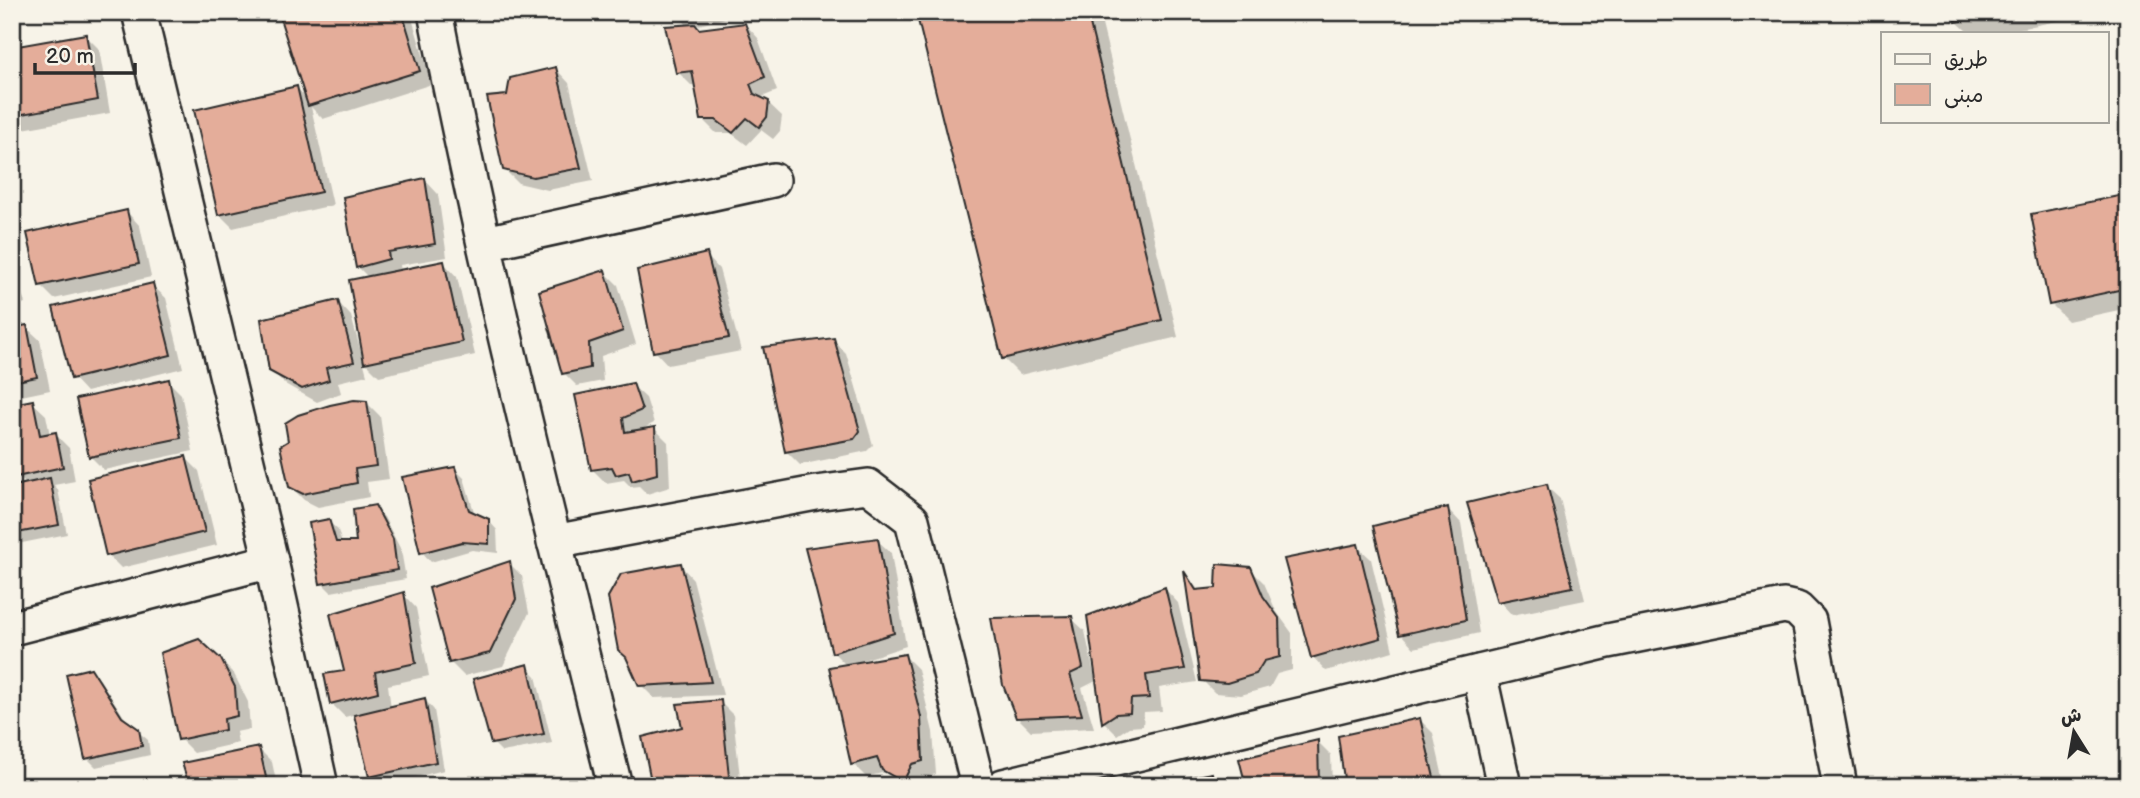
<svg xmlns="http://www.w3.org/2000/svg" width="2140" height="798" font-family="'Balsamiq Sans','Playpen Sans Arabic',sans-serif">
  <rect width="100%" height="100%" fill="#f7f3e8"/>
  <filter id="ink" filterUnits="userSpaceOnUse"><feTurbulence type="fractalNoise" baseFrequency=".0143" numOctaves="2"/><feDisplacementMap in="SourceGraphic" scale="14" xChannelSelector="R" yChannelSelector="G"/><feConvolveMatrix kernelMatrix="1 2 1 2 8 2 1 2 1" color-interpolation-filters="sRGB"/></filter>
  <g filter="url(#ink)">
    <g fill="#0003">
      <polygon points="280,12 410,12 432,84 323,119 311,107 333,205 233,228 219,214 297,88 307,99"/>
      <polygon points="675,12 749,12 695,26 700,31 745,24 758,38 777,91 762,97 782,116 780,131 773,139 761,130 747,145 731,133 716,133 702,119 696,85 691,85 678,72 688,26"/>
      <polygon points="918,12 1099,12 1178,337 1020,375 1003,358"/>
      <polygon points="1955,12 2101,12 1999,33 1969,33 1957,22"/>
      <polygon points="86,36 99,49 110,113 12,131 12,49"/>
      <polygon points="556,69 569,83 593,181 548,190 518,183 505,170 509,97"/>
      <polygon points="425,180 438,194 447,257 400,265 401,272 444,263 457,277 475,355 379,376 363,360 367,375 338,382 341,393 317,402 285,384 271,370 338,302 351,316 361,352 363,351 369,278 358,267"/>
      <polygon points="2128,196 2128,308 2068,321 2051,304"/>
      <polygon points="127,212 140,226 151,277 54,299 41,286"/>
      <polygon points="706,255 719,269 741,351 668,365 655,351"/>
      <polygon points="12,260 25,303 12,307"/>
      <polygon points="605,272 618,285 636,344 601,356 603,381 577,386 564,373"/>
      <polygon points="152,285 166,298 183,368 86,392 73,378"/>
      <polygon points="26,327 40,340 50,390 12,398 12,330"/>
      <polygon points="833,340 846,353 873,445 867,451 800,465 787,452"/>
      <polygon points="168,381 181,394 193,451 104,470 90,456"/>
      <polygon points="632,385 646,398 654,423 638,431 655,429 668,442 670,487 647,494 639,486 631,487 624,480 606,483 593,470"/>
      <polygon points="32,402 46,415 50,435 55,434 69,448 75,481 54,485 58,490 67,534 12,545 12,484 16,487 27,485 19,477 12,478 12,405"/>
      <polygon points="367,403 380,416 389,479 367,482 369,497 318,507 304,500 290,486"/>
      <polygon points="186,458 199,471 217,545 121,568 108,555"/>
      <polygon points="455,469 464,478 475,515 488,520 497,530 498,553 472,550 431,562 422,552"/>
      <polygon points="1546,486 1560,499 1585,600 1512,615 1499,601"/>
      <polygon points="374,507 384,517 401,550 406,579 331,592 322,583 328,521 338,530 342,544 358,544"/>
      <polygon points="1448,509 1461,523 1479,633 1414,648 1401,634"/>
      <polygon points="877,540 891,553 906,646 860,661 860,663 904,655 918,669 933,732 936,774 925,777 921,786 902,786 886,772 866,777 853,764 847,666 833,652"/>
      <polygon points="1357,546 1371,559 1393,651 1326,671 1313,657"/>
      <polygon points="509,563 522,576 529,613 503,666 464,676 451,663"/>
      <polygon points="680,565 693,579 723,695 654,698 641,685"/>
      <polygon points="1250,569 1264,583 1276,611 1292,633 1292,670 1277,674 1270,687 1241,695 1215,693 1202,680 1187,576 1200,592 1217,590"/>
      <polygon points="1165,589 1178,603 1197,682 1159,688 1162,711 1144,712 1143,726 1129,727 1117,735 1104,722 1098,680 1082,688 1094,728 1031,731 1017,717 1071,618 1085,631 1095,679 1098,678"/>
      <polygon points="403,594 416,608 429,676 388,685 391,708 425,700 434,710 444,770 380,786 371,776 356,714 345,717 331,703 346,672"/>
      <polygon points="220,660 234,674 248,702 250,729 236,732 238,743 194,753 180,739"/>
      <polygon points="527,666 536,676 552,743 502,752 493,743"/>
      <polygon points="90,670 100,680 128,723 148,740 150,755 96,767 87,758"/>
      <polygon points="720,702 733,715 741,786 653,786 684,729"/>
      <polygon points="1420,720 1433,733 1445,786 1347,786"/>
      <polygon points="1318,742 1331,755 1332,786 1247,786"/>
      <polygon points="259,749 272,762 277,786 187,786"/>
      <polygon points="1211,775 1221,786 1157,786"/>
    </g>
    <g fill="#e4ad9a" stroke="#2b2b2b" stroke-width="2">
      <polygon points="278,12 402,12 420,71 308,106"/>
      <polygon points="916,12 1087,12 1162,320 1002,359"/>
      <polygon points="1954,12 2005,12 1956,22"/>
      <polygon points="745,23 765,77 750,84 754,94 769,101 767,117 759,127 747,118 733,133 716,120 701,120 692,71 676,73 665,26 695,24 699,29"/>
      <polygon points="86,34 98,100 12,116 12,47"/>
      <polygon points="556,67 581,168 533,177 503,170 487,97 507,95 510,78"/>
      <polygon points="297,86 321,192 218,215 194,110"/>
      <polygon points="425,178 435,244 388,252 389,259 356,268 343,197"/>
      <polygon points="2128,194 2128,288 2049,305 2031,214"/>
      <polygon points="127,210 139,264 39,286 27,233"/>
      <polygon points="707,253 729,338 653,352 637,270"/>
      <polygon points="444,261 462,342 364,363 349,280"/>
      <polygon points="605,270 623,331 589,343 590,368 562,374 539,291"/>
      <polygon points="153,283 171,355 71,379 53,307"/>
      <polygon points="338,300 354,362 326,368 329,380 302,389 269,371 261,319"/>
      <polygon points="27,325 37,377 12,382 12,328"/>
      <polygon points="834,338 860,431 854,439 785,452 763,347"/>
      <polygon points="169,379 181,438 89,457 76,399"/>
      <polygon points="633,383 642,410 623,418 625,432 655,427 657,474 632,481 629,472 616,475 612,467 591,470 575,395"/>
      <polygon points="33,400 40,435 56,432 63,467 16,477 12,463 12,404"/>
      <polygon points="354,400 367,401 376,466 355,469 357,483 303,494 289,487 280,446 288,441 285,423 298,415 330,405"/>
      <polygon points="186,456 205,532 106,556 88,479"/>
      <polygon points="455,467 469,510 489,519 489,544 462,542 420,553 402,477"/>
      <polygon points="50,478 59,525 12,534 12,482 14,486"/>
      <polygon points="1547,484 1573,587 1497,602 1467,503"/>
      <polygon points="375,505 393,539 397,570 320,584 309,523 329,519 336,542 356,542 353,509"/>
      <polygon points="1448,507 1466,620 1399,635 1373,526"/>
      <polygon points="878,538 894,633 832,653 805,548"/>
      <polygon points="1358,544 1381,638 1311,658 1284,559"/>
      <polygon points="510,561 516,599 490,653 449,663 429,588"/>
      <polygon points="681,563 711,682 639,686 626,657 618,650 608,597 621,574"/>
      <polygon points="1217,564 1251,567 1263,596 1279,618 1280,657 1264,661 1256,674 1227,683 1200,681 1184,571 1196,590 1216,588"/>
      <polygon points="1165,587 1185,669 1146,675 1149,698 1131,699 1130,713 1116,714 1102,723 1087,616"/>
      <polygon points="404,592 416,663 375,672 378,692 330,704 324,674 344,671 330,614"/>
      <polygon points="1072,616 1083,668 1070,674 1082,715 1016,718 1003,685 991,618"/>
      <polygon points="199,639 221,659 235,687 237,716 224,719 225,730 178,740 160,653"/>
      <polygon points="905,654 921,717 923,761 912,764 903,782 882,770 877,758 851,765 829,667"/>
      <polygon points="528,664 544,734 491,744 473,679"/>
      <polygon points="91,668 122,717 139,729 142,746 85,759 66,674"/>
      <polygon points="425,698 436,762 369,777 354,715"/>
      <polygon points="721,700 730,786 652,786 642,737 682,727 677,704"/>
      <polygon points="1420,718 1436,786 1345,786 1338,736"/>
      <polygon points="1318,740 1319,786 1246,786 1239,759"/>
      <polygon points="259,747 268,786 184,786 188,782 182,763"/>
      <polygon points="1212,773 1215,786 1155,786 1154,784"/>
    </g>
    <g fill="none" stroke-linecap="round" stroke-linejoin="round">
      <defs>
        <g id="street">
          <polyline points="139,12 271,561 321,786"/>
          <path d="M435 12C486 272 551 529 615 786"/>
          <polyline points="485,243 773,180"/>
          <polyline points="554,542 816,493 868,486 912,520 978,786"/>
          <polyline points="12,628 271,561"/>
          <polyline points="1479,672 1504,786"/>
          <polyline points="1003,786 1608,641 1784,606 1797,609 1809,621 1840,786"/>
        </g>
      </defs>
      <use href="#street" stroke="#2b2b2b" stroke-width="38"/>
      <use href="#street" stroke="#f7f3e8" stroke-width="33"/>
    </g>
  </g>
  <rect width="2140" height="798" fill="none" stroke="#f7f3e8" stroke-width="42"/>
  <rect x="21" y="21" width="2098" height="756" fill="none" stroke="#2b2b2b" stroke-width="2.5" filter="url(#ink)"/>
  <rect x="1881" y="32" width="228" height="91" fill="#f7f3e8" stroke="#a5a39c" stroke-width="2"/>
  <rect x="1895" y="54" width="35" height="10" fill="#f7f3e8" stroke="#a5a39c" stroke-width="2"/>
  <text x="1944" y="66" font-size="21" fill="#2b2b2b">طريق</text>
  <rect x="1895" y="84" width="35" height="21" fill="#e4ad9a" stroke="#a5a39c" stroke-width="2"/>
  <text x="1944" y="102" font-size="21" fill="#2b2b2b">مبنى</text>
  <g transform="translate(2074 732) rotate(349)" stroke="#f7f3e8" stroke-width="5" paint-order="stroke">
  <path d="M0-5L12 26L0 18L-12 26Z" fill="#2b2b2b"/>
  <text y="-10" font-size="19" font-weight="bold" text-anchor="middle" fill="#2b2b2b">ش</text>
  </g>
  <path d="M35 63v10h100v-10" fill="none" stroke="#2b2b2b" stroke-width="3.5"/>
  <text x="46" y="63" font-size="21" fill="#2b2b2b" stroke="#f7f3e8" stroke-width="5" paint-order="stroke">20 m</text>
</svg>
